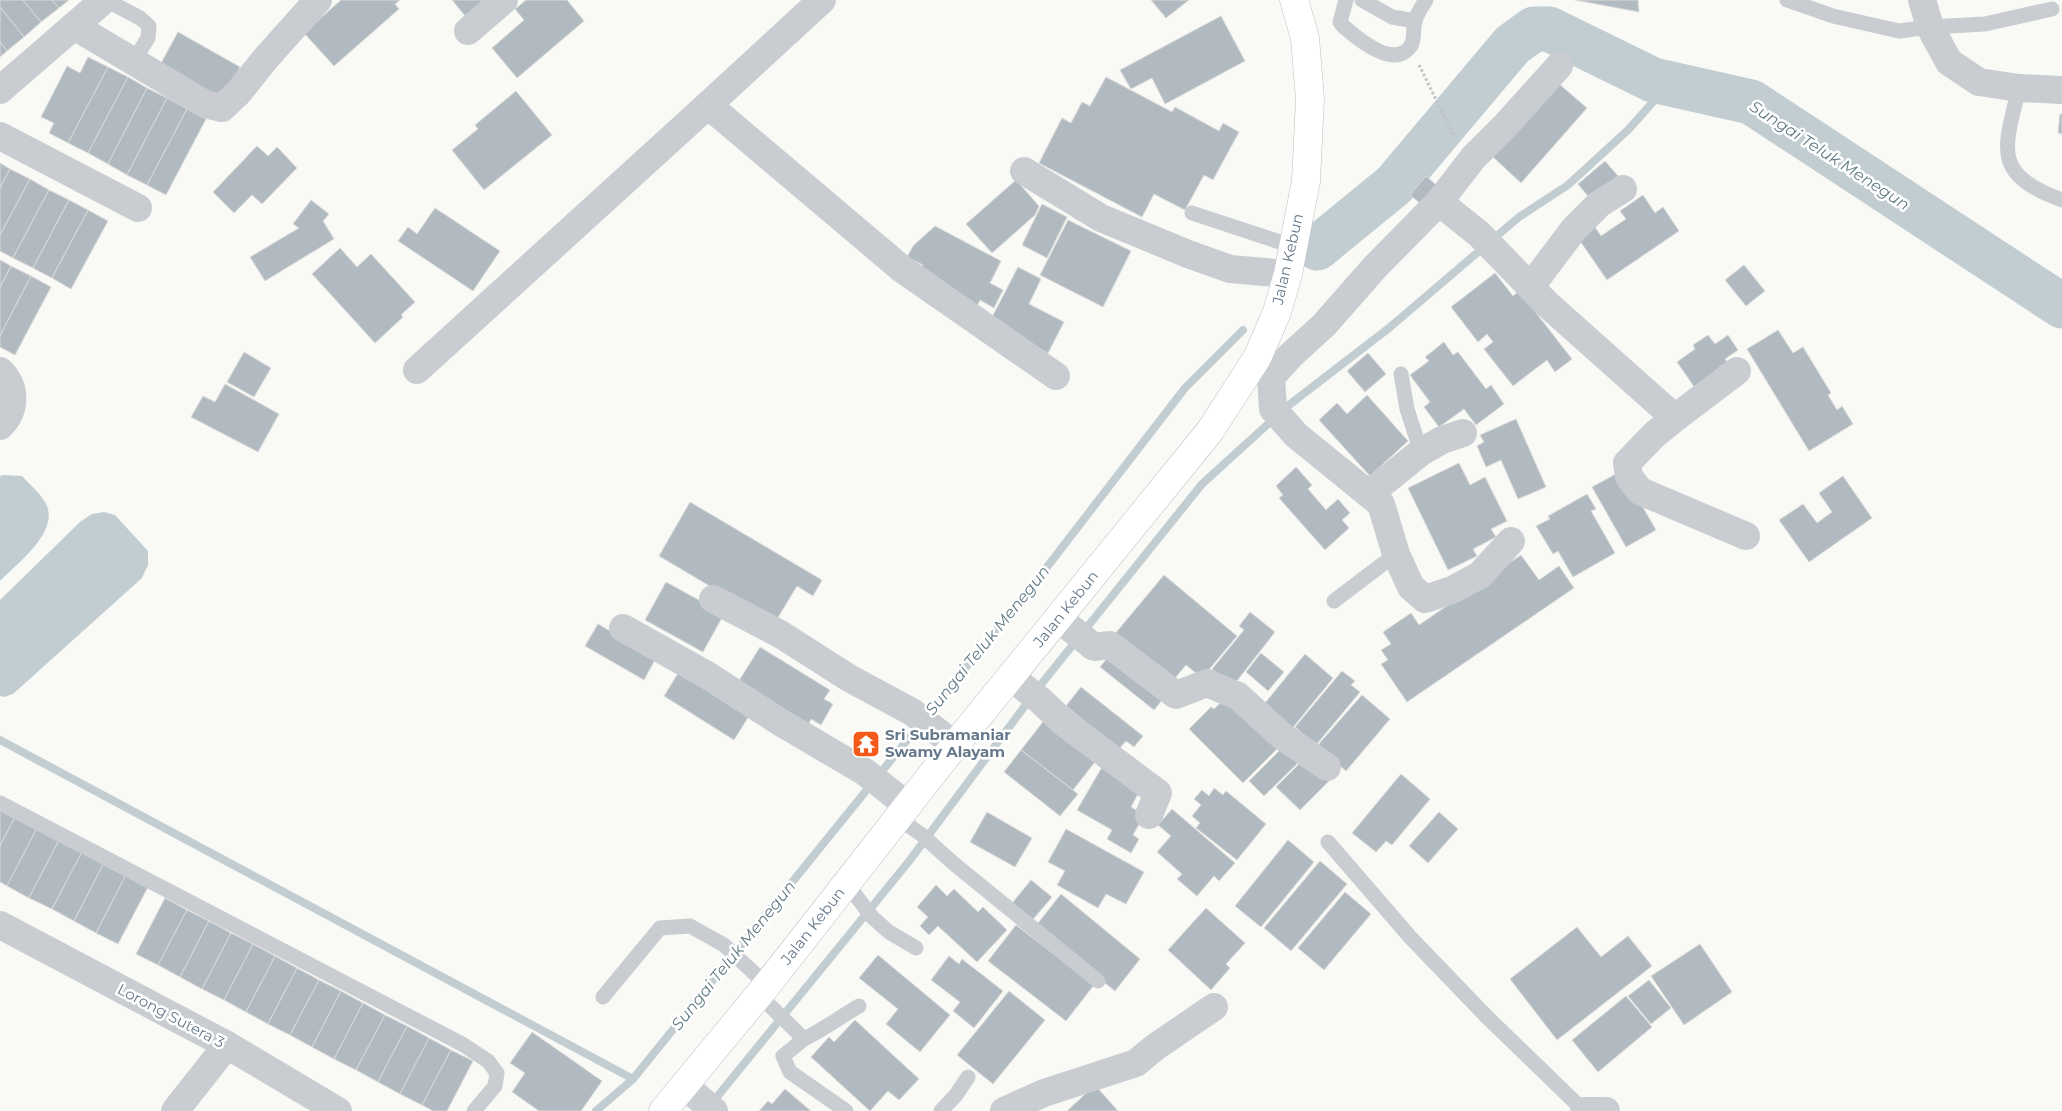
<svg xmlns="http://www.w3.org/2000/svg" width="2062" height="1111" font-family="Montserrat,sans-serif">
  <rect width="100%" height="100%" fill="#f9f9f6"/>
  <g fill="#c2cdd2">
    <path d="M4 475 22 476C29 484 40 493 45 502 62 530 17 564 0 581V476Z"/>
    <polygon points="104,512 115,515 148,551 148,565 142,578 13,694 4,697 0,696 0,600 80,522 92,514"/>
  </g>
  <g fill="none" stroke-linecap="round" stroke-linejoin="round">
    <g stroke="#c2cdd2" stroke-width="8">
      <polyline points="0,740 633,1079"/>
      <polyline points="712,1103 910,860 1039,687 1202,484 1289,405 1389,328 1519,217 1568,185 1628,130 1669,84"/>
      <polyline points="596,1111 633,1079 1047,567 1185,388 1243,330"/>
    </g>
    <polyline stroke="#c2cdd2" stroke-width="45" points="1317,248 1394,185 1512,45 1534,29 1549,29 1653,80 1751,102 2062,306"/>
  </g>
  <g fill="#b1b9c1" stroke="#dbdbd9">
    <polygon points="0,0 23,0 41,22 24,37 0,7"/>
    <polygon points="23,0 52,0 59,8 41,22"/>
    <polygon points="52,0 69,0 59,8"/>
    <polygon points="341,0 400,0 395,4 399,9 334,66 304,33"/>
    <polygon points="452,0 500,0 466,17"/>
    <polygon points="526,0 567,0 584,21 517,78 492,48 524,20 515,9"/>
    <polygon points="1151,0 1189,0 1166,18"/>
    <polygon points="1575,0 1638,0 1639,12"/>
    <polygon points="0,7 24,37 7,51 0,42"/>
    <polygon points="1221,16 1245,61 1165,104 1152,78 1131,89 1120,70"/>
    <polygon points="178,32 240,67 222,100 160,65"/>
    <polygon points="0,42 7,51 0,57"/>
    <polygon points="88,57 108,67 68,143 49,133 54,123 41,117 67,66 80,73"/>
    <polygon points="108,67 128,77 88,153 68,143"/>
    <polygon points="128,77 147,88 108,164 88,153"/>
    <polygon points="1106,77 1172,112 1175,107 1219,131 1223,123 1239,132 1213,180 1204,175 1185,210 1154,194 1142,217 1039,163 1062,118 1071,123 1082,102 1090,106"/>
    <polygon points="1558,83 1587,108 1521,183 1492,156"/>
    <polygon points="147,88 167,98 127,175 108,164"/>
    <polygon points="516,91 552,135 484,190 452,150 478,129 475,125"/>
    <polygon points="167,98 187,109 147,185 127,175"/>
    <polygon points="187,109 206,119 166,195 147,185"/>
    <polygon points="2060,114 2062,114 2062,134 2058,133"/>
    <polygon points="257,146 268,156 277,147 297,168 262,204 252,195 234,213 213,192"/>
    <polygon points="1605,161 1625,184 1597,207 1578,184"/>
    <polygon points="0,163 10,169 0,188"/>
    <polygon points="10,169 30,179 0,235 0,188"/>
    <polygon points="1426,176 1443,191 1427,209 1410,195"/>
    <polygon points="30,179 49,190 13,258 0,251 0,235"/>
    <polygon points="1016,180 1039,206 1035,215 992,253 966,224"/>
    <polygon points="49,190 69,200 33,268 13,258"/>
    <polygon points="1643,195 1655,213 1663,207 1679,231 1607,280 1578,238 1595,227 1601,236 1626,219 1620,211"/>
    <polygon points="69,200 88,210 52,278 33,268"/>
    <polygon points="311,200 329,214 323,221 334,239 265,281 250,257 299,228 293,224"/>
    <polygon points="1042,204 1067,217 1047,258 1022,245"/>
    <polygon points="435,208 500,251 473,291 398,241 408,227 417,234"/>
    <polygon points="88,210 108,221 71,289 52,278"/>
    <polygon points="1068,220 1131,251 1103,307 1040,275"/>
    <polygon points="935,226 1001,261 990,283 1003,290 994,308 980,300 976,308 917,276 923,265 907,257 913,246"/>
    <polygon points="340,248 357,267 371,254 415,302 401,315 403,317 375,343 312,274"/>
    <polygon points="0,260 11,266 0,288"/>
    <polygon points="1744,265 1765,291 1746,306 1725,280"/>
    <polygon points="11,266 31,276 0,336 0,288"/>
    <polygon points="1018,267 1041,279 1029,304 1064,322 1048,353 989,323"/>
    <polygon points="1495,273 1513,296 1519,291 1572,359 1555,372 1547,360 1513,386 1484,349 1493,342 1487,334 1478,342 1451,307"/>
    <polygon points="31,276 51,287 15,355 0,347 0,336"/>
    <polygon points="1778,330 1793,353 1803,347 1831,393 1828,395 1837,410 1842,406 1853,424 1809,451 1747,349"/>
    <polygon points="1708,335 1715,344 1728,335 1738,350 1725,359 1729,364 1695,388 1677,362 1695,349 1693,345"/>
    <polygon points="1444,342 1453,355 1458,352 1486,389 1491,385 1504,404 1476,425 1464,409 1439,427 1424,407 1430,402 1410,375 1429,361 1425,357"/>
    <polygon points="244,352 271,368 254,397 227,382"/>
    <polygon points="1368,353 1386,374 1365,392 1347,371"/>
    <polygon points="225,384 279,414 258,452 191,417 203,396 215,402"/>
    <polygon points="1367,395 1408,441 1370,476 1319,420 1337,403 1347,414"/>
    <polygon points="1516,419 1546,487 1518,499 1501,460 1486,467 1477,446 1484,442 1480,435"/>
    <polygon points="1459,463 1470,485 1485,477 1507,521 1491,529 1496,537 1473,549 1477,556 1448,570 1408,488"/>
    <polygon points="1296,467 1312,485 1308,489 1326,510 1338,499 1350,513 1342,520 1349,528 1325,550 1279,498 1283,495 1276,486"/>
    <polygon points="1616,474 1636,495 1656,530 1626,547 1592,487"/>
    <polygon points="1843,476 1872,518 1809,562 1779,520 1803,504 1817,523 1832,512 1819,493"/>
    <polygon points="1587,494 1596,509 1591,511 1615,553 1573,577 1558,551 1553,554 1536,526 1550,519 1548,516"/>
    <polygon points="690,502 822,580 813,596 797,586 774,624 659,556"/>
    <polygon points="1521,555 1539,580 1559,566 1574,588 1407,702 1381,664 1388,660 1381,650 1391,644 1383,632 1411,613 1419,625"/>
    <polygon points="1164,575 1237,636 1202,678 1186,665 1171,683 1114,635"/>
    <polygon points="666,582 724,614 703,652 645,620"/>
    <polygon points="1250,612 1275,632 1233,686 1212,669 1244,630 1239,626"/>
    <polygon points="598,624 656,658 644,680 585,646"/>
    <polygon points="760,647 830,690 824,699 833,704 821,725 811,719 807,727 737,684"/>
    <polygon points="1113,651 1167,694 1154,710 1100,667"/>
    <polygon points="1261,653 1284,672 1268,691 1246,672"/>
    <polygon points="1305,654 1333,678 1290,731 1261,708"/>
    <polygon points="682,667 752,711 734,740 664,696"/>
    <polygon points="1342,671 1355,681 1351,685 1360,692 1316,745 1295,727"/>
    <polygon points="1081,687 1143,736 1134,747 1126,741 1119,749 1066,706"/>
    <polygon points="1362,695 1390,719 1346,771 1317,746"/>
    <polygon points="1227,697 1282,744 1243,783 1189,729 1211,707 1214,709"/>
    <polygon points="1046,718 1098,758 1073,790 1021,750"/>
    <polygon points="1285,745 1303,758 1264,796 1249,781"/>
    <polygon points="1021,750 1078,794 1060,816 1004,772"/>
    <polygon points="1304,759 1339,771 1300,810 1276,787"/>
    <polygon points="1102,767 1140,790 1131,807 1144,815 1133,835 1139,839 1131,853 1107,839 1112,830 1077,810"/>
    <polygon points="1401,774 1430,799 1392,845 1386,841 1376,852 1352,833"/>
    <polygon points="1214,788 1223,795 1226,791 1266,824 1237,860 1196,828 1200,823 1192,816 1201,805 1194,799 1202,790 1209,796"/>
    <polygon points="0,809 15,817 0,846"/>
    <polygon points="1172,809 1235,863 1219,881 1214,876 1197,896 1177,879 1182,874 1157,852 1171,836 1158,825"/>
    <polygon points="987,812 1032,838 1015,867 970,842"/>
    <polygon points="1439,812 1458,829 1428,863 1409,846"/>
    <polygon points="15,817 37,828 7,886 0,882 0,846"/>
    <polygon points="37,828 59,840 29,898 7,886"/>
    <polygon points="1066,829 1144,872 1126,904 1106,894 1098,908 1057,885 1065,871 1048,862"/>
    <polygon points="59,840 82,852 52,909 29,898"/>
    <polygon points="1288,840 1314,862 1261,927 1235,906"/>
    <polygon points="82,852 104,863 74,921 52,909"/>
    <polygon points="1320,861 1347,884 1291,951 1264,928"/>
    <polygon points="104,863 126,875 96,933 74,921"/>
    <polygon points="126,875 148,887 118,944 96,933"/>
    <polygon points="1031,880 1052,897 1029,924 1009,907"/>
    <polygon points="936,885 947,896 954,889 978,912 983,907 1007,930 977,962 938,926 929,935 920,926 928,917 917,907"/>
    <polygon points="1345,892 1371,914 1324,970 1298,948"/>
    <polygon points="1061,894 1140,959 1115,991 1035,927"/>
    <polygon points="165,898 187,910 158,965 136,954"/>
    <polygon points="1206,908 1245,943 1226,964 1230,968 1211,990 1168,950"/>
    <polygon points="187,910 209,921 180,977 158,965"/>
    <polygon points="209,921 231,933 202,989 180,977"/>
    <polygon points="1016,925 1094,985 1066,1021 988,961"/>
    <polygon points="1577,927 1601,957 1628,936 1652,966 1557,1040 1510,979"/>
    <polygon points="231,933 253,944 224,1000 202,989"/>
    <polygon points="253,944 275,956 246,1012 224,1000"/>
    <polygon points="1700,944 1732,992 1684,1025 1651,976"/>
    <polygon points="878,955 950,1015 920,1052 886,1024 898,1009 859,978"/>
    <polygon points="275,956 297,968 268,1024 246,1012"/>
    <polygon points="949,956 959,964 962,959 1003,991 974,1028 953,1011 960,1002 931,980"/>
    <polygon points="297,968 319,980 290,1035 268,1024"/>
    <polygon points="319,980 341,991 312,1047 290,1035"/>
    <polygon points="1649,980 1671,1008 1651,1024 1628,996"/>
    <polygon points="341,991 363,1003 334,1059 312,1047"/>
    <polygon points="1009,991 1045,1020 993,1084 957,1055"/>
    <polygon points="1626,996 1652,1027 1598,1072 1572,1040"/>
    <polygon points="363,1003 385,1015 356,1070 334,1059"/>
    <polygon points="385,1015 407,1026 378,1082 356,1070"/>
    <polygon points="855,1020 919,1079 899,1100 888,1091 870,1111 811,1057 829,1037 834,1042"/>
    <polygon points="407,1026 429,1038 400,1094 378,1082"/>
    <polygon points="532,1032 602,1081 581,1111 539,1111 512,1092 525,1073 510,1063"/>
    <polygon points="429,1038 451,1050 422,1105 400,1094"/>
    <polygon points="451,1050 473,1061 447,1111 433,1111 422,1105"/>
    <polygon points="1095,1085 1118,1111 1067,1111"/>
    <polygon points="785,1089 811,1111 759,1111 768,1101 772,1104"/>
  </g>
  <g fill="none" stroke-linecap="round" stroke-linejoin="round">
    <defs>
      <polyline id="secondary" points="663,1111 767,985 955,745 1210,431 1257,358 1277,312 1288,274 1306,181 1310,99 1305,38 1294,0"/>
    </defs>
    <use href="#secondary" stroke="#bbc0c5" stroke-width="29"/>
    <polyline stroke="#c0c3c5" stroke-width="3" stroke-dasharray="2.5 2.5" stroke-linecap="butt" points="1419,65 1455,138"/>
    <g stroke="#c9cdd1" stroke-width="15">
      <polyline points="106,0 140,18 149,26 148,38 134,60"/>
      <path d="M1346 0 1340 22 1343 26C1358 39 1393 69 1410 47 1416 39 1412 30 1415 21 1417 14 1422 6 1426 0"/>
      <polyline points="1362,0 1392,17 1415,21"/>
      <polyline points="1787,0 1833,16 1899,31 1930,27 1985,24 2052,9"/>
      <path d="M2019 88C2004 150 1992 174 2062 200"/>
      <polyline points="1192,213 1292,246"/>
      <polyline points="1401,374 1407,409 1421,452"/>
      <polyline points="1334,601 1396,554"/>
      <polyline points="0,803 462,1044 488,1061 497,1073 495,1086 474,1111"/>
      <polyline points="898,818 922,835 953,863 1098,981"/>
      <polyline points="1328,842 1410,937 1485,1015 1584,1111"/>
      <polyline points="847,884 872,917 889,932 916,948"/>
      <path d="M759 995 804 1039C823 1030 840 1017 859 1006"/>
      <polyline points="603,997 660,928 690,926 724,945 767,985"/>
      <polyline points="804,1039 783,1056 790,1072 846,1111"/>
      <polyline points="941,1111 956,1095 968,1077"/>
    </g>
    <g stroke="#c9cdd1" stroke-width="28">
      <polyline points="822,0 708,105 902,269 1056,376"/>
      <polyline points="1922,0 1930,27 1949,62 1979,82 2019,88 2062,90"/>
      <polyline points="74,26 205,104 222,108 238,93 266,58 318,0"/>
      <polyline points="468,31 504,0"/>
      <polyline points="0,90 104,0"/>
      <polyline points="0,136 138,208"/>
      <polyline points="1024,171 1101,218 1188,254 1230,269 1288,274"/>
      <polyline points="1439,202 1479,234 1547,304 1675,418 1654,435 1627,463 1629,477 1640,491 1746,536"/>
      <polyline points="1531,286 1574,229 1599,204 1623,189"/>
      <polyline points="1261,363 1271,377 1273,409 1296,435 1381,504 1396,554 1411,587 1425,599 1452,590 1480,575 1511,541"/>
      <polyline points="417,370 708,105"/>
      <path d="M0 371C17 387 16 411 0 426"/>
      <polyline points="1271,377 1290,356 1324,325 1375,267 1439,202 1473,158 1504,127 1559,66"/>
      <polyline points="1675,418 1737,371"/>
      <polyline points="1369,494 1421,452 1442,440 1463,433"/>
      <polyline points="713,599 780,634 849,678 912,712 955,745"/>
      <polyline points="1058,618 1094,647 1110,645 1176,695 1207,683 1238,696 1282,736 1327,767"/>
      <polyline points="623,628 707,675 780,722 865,772 908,806"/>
      <polyline points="1011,677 1041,701 1063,722 1158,793 1149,815"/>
      <polyline points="0,925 227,1045 338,1111"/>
      <polyline points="684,1085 714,1111"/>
      <polyline points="175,1111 227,1045"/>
      <polyline points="1004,1111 1044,1093 1136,1063 1154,1048 1214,1007"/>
      <polyline points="1584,1111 1606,1111"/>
    </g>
    <use href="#secondary" stroke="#fff" stroke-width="28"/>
  </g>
  <defs>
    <symbol id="temple-square" viewBox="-11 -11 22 22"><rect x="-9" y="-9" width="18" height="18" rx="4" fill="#f55a1b" stroke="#fff"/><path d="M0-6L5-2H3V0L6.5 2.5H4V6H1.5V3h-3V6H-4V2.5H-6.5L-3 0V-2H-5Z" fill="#fff"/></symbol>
  </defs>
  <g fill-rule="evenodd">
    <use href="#temple-square" x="850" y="728" width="32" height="32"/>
  </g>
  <g text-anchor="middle" stroke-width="5" stroke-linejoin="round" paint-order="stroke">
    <g font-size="15" fill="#65788b" stroke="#fff">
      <text transform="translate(1288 259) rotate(-77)" y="5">Jalan Kebun</text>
      <text transform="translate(1066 609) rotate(-51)" y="5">Jalan Kebun</text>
      <text transform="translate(813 926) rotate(-52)" y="5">Jalan Kebun</text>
      <text transform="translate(171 1016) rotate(28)" y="5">Lorong Sutera 3</text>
    </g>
    <g font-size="15" font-weight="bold" fill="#65788b" stroke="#fff" text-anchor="start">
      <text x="885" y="740">Sri Subramaniar<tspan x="885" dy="17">Swamy Alayam</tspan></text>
    </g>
    <g font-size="16" font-style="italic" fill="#617a86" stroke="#fff">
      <text transform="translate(1830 155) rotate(33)" y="6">Sungai Teluk Menegun</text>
      <text transform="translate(987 640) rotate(-51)" y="6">Sungai Teluk Menegun</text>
      <text transform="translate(733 955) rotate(-51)" y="6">Sungai Teluk Menegun</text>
    </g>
  </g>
</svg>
